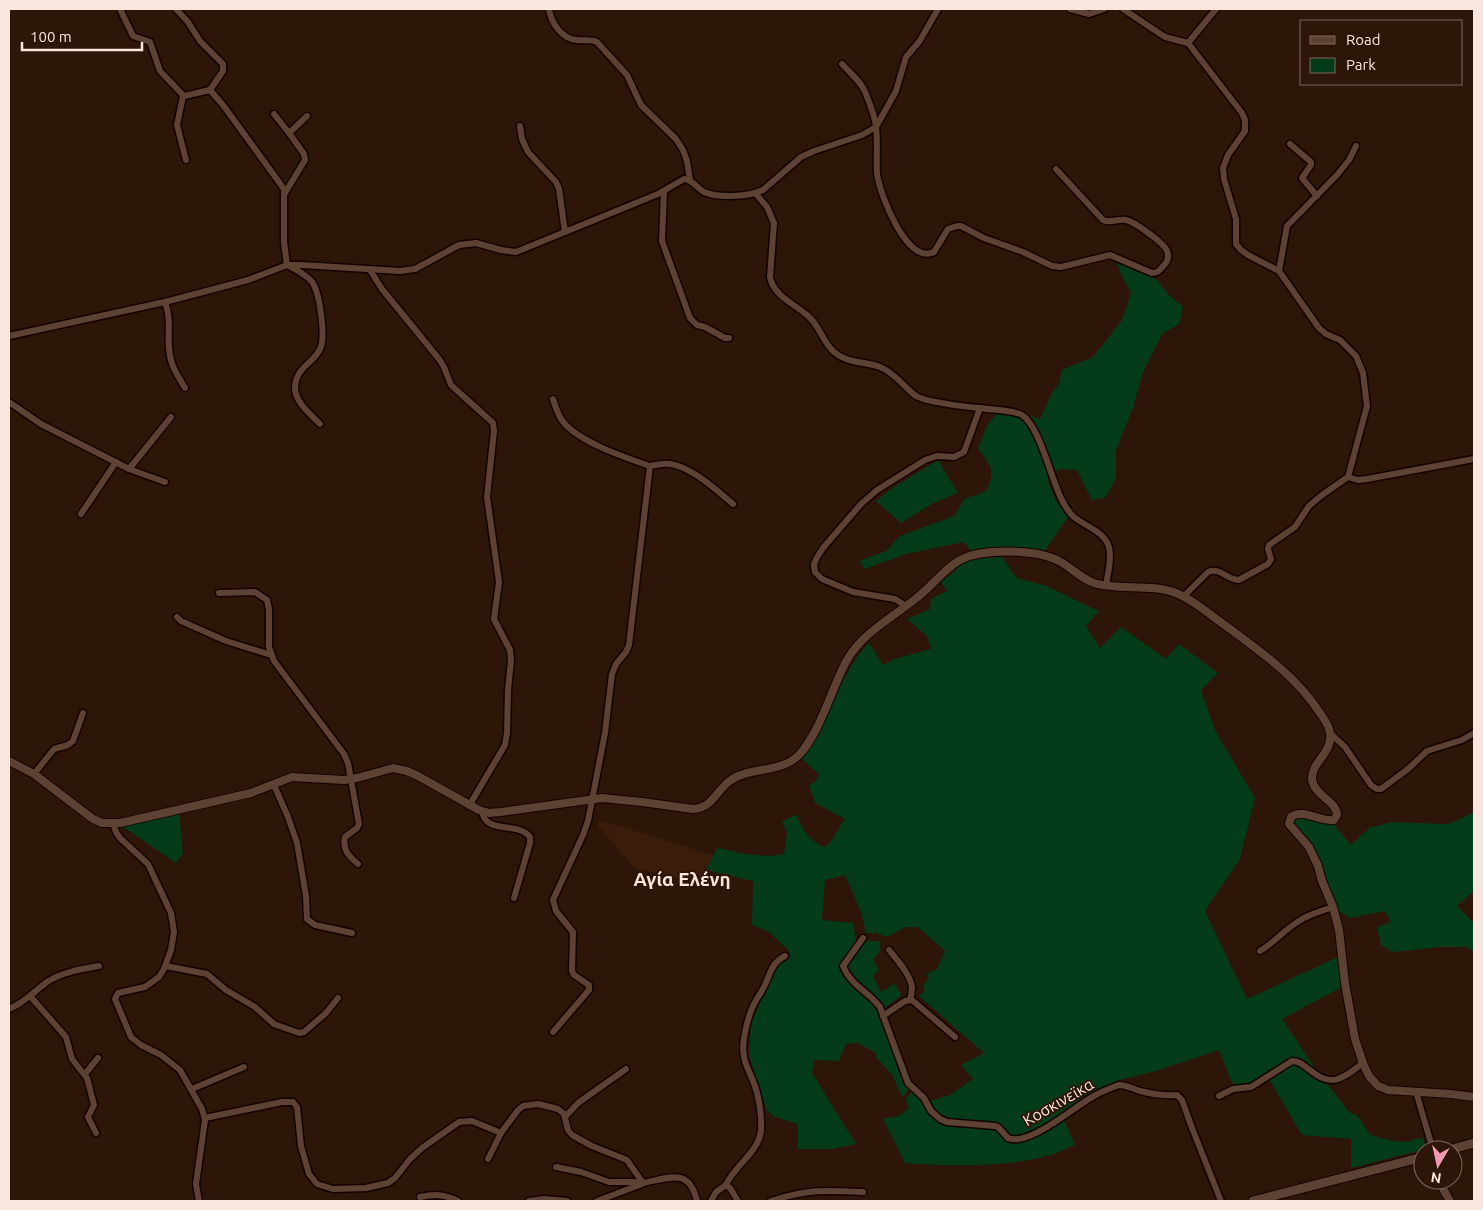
<svg xmlns="http://www.w3.org/2000/svg" width="1483" height="1210" font-family="Ubuntu,sans-serif">
  <rect width="100%" height="100%" fill="#2d1507"/>
  <polygon fill="#3a1c0a" points="598,821 623,827 713,855 700,883 638,869 631,864 598,826"/>
  <g fill="#043b18">
    <path d="M1117 260 1156 279 1169 295 1183 307 1179 324 1162 334 1142 375 1133 408 1116 450V479L1105 498 1092 500 1077 470 1059 469 1047 480 1056 501 1068 517 1044 552 1003 550 972 552 964 542 906 554 865 569 859 561 886 551 900 536 954 516 965 498 974 496 986 491C997 471 990 465 978 448L989 422 998 413 1026 414 1040 419 1052 393 1058 386 1062 370 1093 357 1122 320 1131 293 1120 272Z"/>
    <polygon points="938,460 958,493 932,504 901,523 876,501 894,487"/>
    <path d="M1002 557 1017 578 1046 586 1099 611 1086 626 1100 648 1121 627 1166 659 1179 644 1218 673 1201 690 1215 730 1255 798 1240 859 1205 911 1247 999 1338 957 1342 987 1282 1019 1317 1071 1350 1113 1357 1115 1370 1135C1382 1138 1398 1144 1411 1141 1415 1139 1417 1138 1423 1138L1426 1149 1351 1168V1139L1302 1135 1266 1074 1249 1085 1235 1086 1231 1080 1219 1050 1156 1071 1116 1081 1061 1113 1075 1145C1064 1149 1054 1155 1043 1157 998 1168 951 1166 905 1163L883 1119 899 1116 909 1108 906 1099 912 1092 923 1103 950 1095 973 1079 961 1065 984 1053 919 996 925 990 923 986 929 978 926 974 937 969 945 951 918 927H906L887 937 876 933H866L861 912 845 875 825 880 822 920 853 923 856 940 880 941V952L873 959 879 970 873 976 881 992 894 983 902 995 879 1012 909 1089 903 1097 899 1091 893 1076 876 1057V1053L858 1043 846 1044 839 1061 814 1060 812 1073 856 1144 832 1149H798V1124L775 1117 767 1111 749 1056 751 1023 779 961 789 959 790 952 768 931 752 925 753 881 706 870 717 848C738 852 762 859 784 854L787 833 782 822 796 814C802 830 808 838 823 847L829 844 845 819 815 803 809 785 815 782 819 774 801 758C831 723 836 677 869 643L883 665 895 659 931 649 927 636 907 619 930 609 931 599 947 591 941 582 966 561 975 559Z"/>
    <polygon points="179,812 183,853 176,863 122,826"/>
    <polygon points="1474,812 1474,891 1457,906 1474,923 1474,952 1467,947 1441,947 1392,952 1381,945 1377,927 1391,922 1385,911 1350,918 1333,907 1318,866 1291,827 1292,815 1331,821 1351,845 1369,828 1391,822 1449,824"/>
  </g>
  <g fill="none" stroke-linecap="round" stroke-linejoin="round">
    <defs>
      <g id="minor">
        <path d="M120 9 133 36 150 42 160 71 184 96 210 90 223 105 284 189V242L287 265C296 270 306 274 312 282 320 293 326 338 320 349 314 363 296 367 295 387 294 401 311 415 320 424"/>
        <polyline points="176,9 188,22 200,41 223,64 223,71 210,90"/>
        <path d="M549 9C551 23 562 39 577 40 585 41 590 39 597 42L627 75 641 105 676 139 683 150 687 161 690 180"/>
        <polyline points="1070,9 1089,14 1104,9"/>
        <path d="M1123 9 1165 37 1188 43 1242 113 1245 120V131L1228 155 1223 168 1224 179 1236 219V244L1241 250 1248 255 1279 271 1319 328 1326 334 1340 340 1356 356 1363 373 1367 406 1348 477 1322 495 1309 506 1295 527 1269 545 1268 549 1271 559 1268 564 1239 580C1227 580 1221 567 1208 572L1184 596"/>
        <polyline points="1188,43 1216,9"/>
        <path d="M842 64C850 73 862 82 866 94 870 104 875 116 876 127 878 142 876 158 877 173 879 193 907 266 934 252L948 229 957 226H961L984 238 1023 252 1052 266 1061 267 1110 255 1152 273C1158 273 1160 270 1164 265 1168 261 1169 256 1167 251 1164 243 1135 222 1126 220 1118 218 1111 224 1103 220L1056 169"/>
        <polyline points="183,96 177,125 186,160"/>
        <polyline points="274,114 289,133"/>
        <polyline points="520,126 522,139 528,152 556,182 559,189 565,232"/>
        <polyline points="1290,144 1311,162 1311,165 1302,178 1317,196"/>
        <polyline points="664,191 662,241 690,318 697,325 705,327 725,338 729,338"/>
        <polyline points="285,193 305,160 304,154 289,133 307,116"/>
        <path d="M756 194 767 207 774 223 770 277C773 295 794 304 807 315 819 324 822 341 834 352 848 364 864 361 880 367 895 373 904 387 916 396 926 402 967 407 980 408L964 452 954 457 937 456 925 460 877 490 861 504 823 548 816 559 814 565 815 572 822 579 853 592 895 599 906 606"/>
        <polyline points="370,270 382,289 439,359 444,367 451,385 493,423 494,431 487,497 499,582 494,619 510,650 511,661 508,690 507,733 505,745 469,806"/>
        <polyline points="1279,271 1287,226 1337,175 1349,160 1356,146"/>
        <path d="M165 302C173 323 165 340 171 360 173 370 180 379 185 388"/>
        <path d="M9 336 165 302 248 280 287 265H302L400 271 415 269 459 245 476 243 501 250 516 252 658 194 684 179C694 180 696 188 704 192 717 198 750 197 763 190L801 157 814 151 862 135 876 127 896 91 906 57 919 42 938 9"/>
        <path d="M553 399C555 405 557 412 560 417 572 440 626 458 650 466"/>
        <polyline points="9,402 41,424 129,469 165,482"/>
        <path d="M980 408C991 410 1014 410 1022 415 1040 426 1052 483 1063 502 1066 507 1069 513 1074 517 1086 527 1104 531 1109 547 1112 558 1108 574 1106 585"/>
        <polyline points="129,469 171,417"/>
        <polyline points="1348,477 1358,480 1367,479 1474,459"/>
        <polyline points="81,514 116,462"/>
        <path d="M219 593 255 592 267 600 269 609V647L274 661 344 754 348 763 359 824 357 828 345 837C342 850 349 856 358 864"/>
        <polyline points="177,617 181,621 226,641 271,655"/>
        <polyline points="1331,734 1345,747 1371,785 1377,789 1381,789 1408,769 1427,751 1462,740 1474,733"/>
        <polyline points="34,774 54,749 68,745 73,741 83,713"/>
        <polyline points="274,785 288,817 297,843 306,896 307,919 315,925 352,933"/>
        <path d="M482 811C485 835 518 821 530 837V843L514 898"/>
        <polyline points="113,823 116,832 120,838 148,864 171,913 174,932 171,950 164,969 159,977 145,987 118,993 115,999 131,1037 141,1045 161,1055 180,1070 202,1109 205,1120 196,1184 199,1201"/>
        <path d="M863 938 843 966C851 986 867 990 880 1007L908 1083 924 1098 931 1111 940 1119 947 1122 995 1126 998 1127 1008 1138C1029 1147 1075 1106 1094 1096 1102 1091 1111 1088 1119 1085 1127 1085 1133 1089 1140 1091 1152 1094 1165 1096 1177 1095L1182 1100 1192 1128 1221 1201"/>
        <path d="M889 950C897 960 910 974 912 987 912 991 911 996 910 1000"/>
        <path d="M1260 951C1275 942 1284 930 1299 921 1309 914 1322 911 1333 907"/>
        <polyline points="166,966 207,974 226,990 255,1007 274,1024 299,1033 304,1032 326,1013 338,998"/>
        <polyline points="31,997 66,1037 72,1059 87,1078 94,1105 88,1117 96,1133"/>
        <path d="M9 1009C26 1002 33 992 47 982 62 972 82 969 99 966"/>
        <polyline points="883,1016 905,1001 912,1000 955,1037"/>
        <path d="M553 1032 589 990V985L574 975 572 971 573 932 556 911 553 900 583 835 588 821 605 733 612 674 616 664 626 652 629 645 650 466C657 465 663 463 670 464 692 467 716 490 733 504"/>
        <polyline points="85,1074 98,1058"/>
        <polyline points="192,1089 244,1067"/>
        <polyline points="1416,1092 1433,1150"/>
        <path d="M1219 1096 1233 1089 1251 1087 1292 1061C1300 1061 1304 1066 1310 1070 1332 1089 1343 1078 1363 1063"/>
        <polyline points="566,1116 578,1103 626,1069"/>
        <path d="M205 1118 282 1102H293L297 1107 301 1146 309 1174 317 1184 333 1189 366 1188 388 1183 395 1178 410 1159 422 1148 459 1122 472 1121 501 1133 518 1110 523 1106 538 1104 558 1109 564 1114 568 1130 572 1135 592 1146 627 1160 643 1183C670 1178 689 1167 697 1201"/>
        <polyline points="488,1159 501,1133"/>
        <polyline points="556,1167 581,1172 609,1182 632,1182 643,1183"/>
        <path d="M726 1185C735 1165 758 1153 761 1131 762 1116 759 1095 753 1081 750 1073 745 1065 744 1056 741 1043 748 1016 754 1004 757 998 761 993 764 987 770 975 771 963 785 956"/>
        <path d="M420 1197C434 1194 444 1194 458 1201"/>
        <polyline points="529,1201 544,1199 567,1201"/>
        <polyline points="597,1201 642,1184"/>
        <polyline points="711,1201 716,1192 726,1185 730,1188 738,1201"/>
        <path d="M771 1201C807 1189 826 1190 863 1192"/>
      </g>
      <g id="tertiary">
        <path d="M9 761 34 774 93 819 102 823H120L251 793 292 777 344 780 357 778 393 768 407 771 418 776 479 810 489 813 501 812 602 798 642 802 693 809C713 808 716 790 731 780 751 766 780 774 799 755 820 733 832 687 847 660 863 632 895 616 919 596 933 585 944 569 960 560 982 548 1037 549 1059 561 1071 567 1081 579 1094 583 1118 591 1151 583 1176 593 1194 600 1210 615 1226 626 1261 652 1296 676 1320 713 1324 719 1329 725 1330 733 1333 753 1311 762 1312 779 1314 796 1336 800 1337 815L1334 820C1320 822 1303 808 1291 817L1289 824 1309 847 1318 866 1322 881 1333 907 1339 930 1345 983 1355 1039 1363 1063 1369 1076 1378 1086 1388 1090 1451 1094 1474 1097"/>
        <polyline points="1438,1180 1450,1201"/>
      </g>
      <g id="secondary">
        <polyline points="1449,1150 1474,1143"/>
        <polyline points="1253,1201 1423,1157"/>
      </g>
    </defs>
    <use href="#minor" stroke="#140200" stroke-width="9"/>
    <use href="#tertiary" stroke="#140200" stroke-width="10"/>
    <use href="#secondary" stroke="#140200" stroke-width="11"/>
    <use href="#minor" stroke="#5d4233" stroke-width="6"/>
    <use href="#tertiary" stroke="#5d4233" stroke-width="8"/>
    <use href="#secondary" stroke="#5d4233" stroke-width="9"/>
  </g>
  <g text-anchor="middle" stroke-width="4" stroke-linejoin="round" paint-order="stroke">
    <g font-size="16" fill="#f9e7de" stroke="#2d1507">
      <text transform="translate(1058 1102) rotate(-30)" y="6">Κοσκινεϊκα</text>
    </g>
    <g font-size="19" font-weight="bold" fill="#f9e7de" stroke="#2d1507">
      <text x="682" y="886">Αγία Ελένη</text>
    </g>
  </g>
  <rect width="1483" height="1210" fill="none" stroke="#f9e7de" stroke-width="20"/>
  <rect x="1300" y="20" width="162" height="65" fill="#2d1507" stroke="#7f695d"/>
  <rect x="1310" y="36" width="25" height="8" fill="#5d4233" stroke="#7f695d"/>
  <text x="1346" y="45" font-size="15" fill="#f9e7de">Road</text>
  <rect x="1310" y="58" width="25" height="15" fill="#043b18" stroke="#7f695d"/>
  <text x="1346" y="70" font-size="15" fill="#f9e7de">Park</text>
  <g transform="translate(1438 1165) rotate(189)"><circle r="24" fill="#2d1507" stroke="#7f695d"/>
  <path d="M0-4L9 19L0 12L-9 19Z" fill="#f19ab2"/>
  <text y="-8" font-size="14" font-weight="bold" text-anchor="middle" fill="#f9e7de">N</text>
  </g>
  <path d="M22 42v8h120v-8" fill="none" stroke="#f9e7de" stroke-width="2.5"/>
  <text x="30" y="42" font-size="15" fill="#f9e7de" stroke="#2d1507" stroke-width="4" paint-order="stroke">100 m</text>
</svg>
